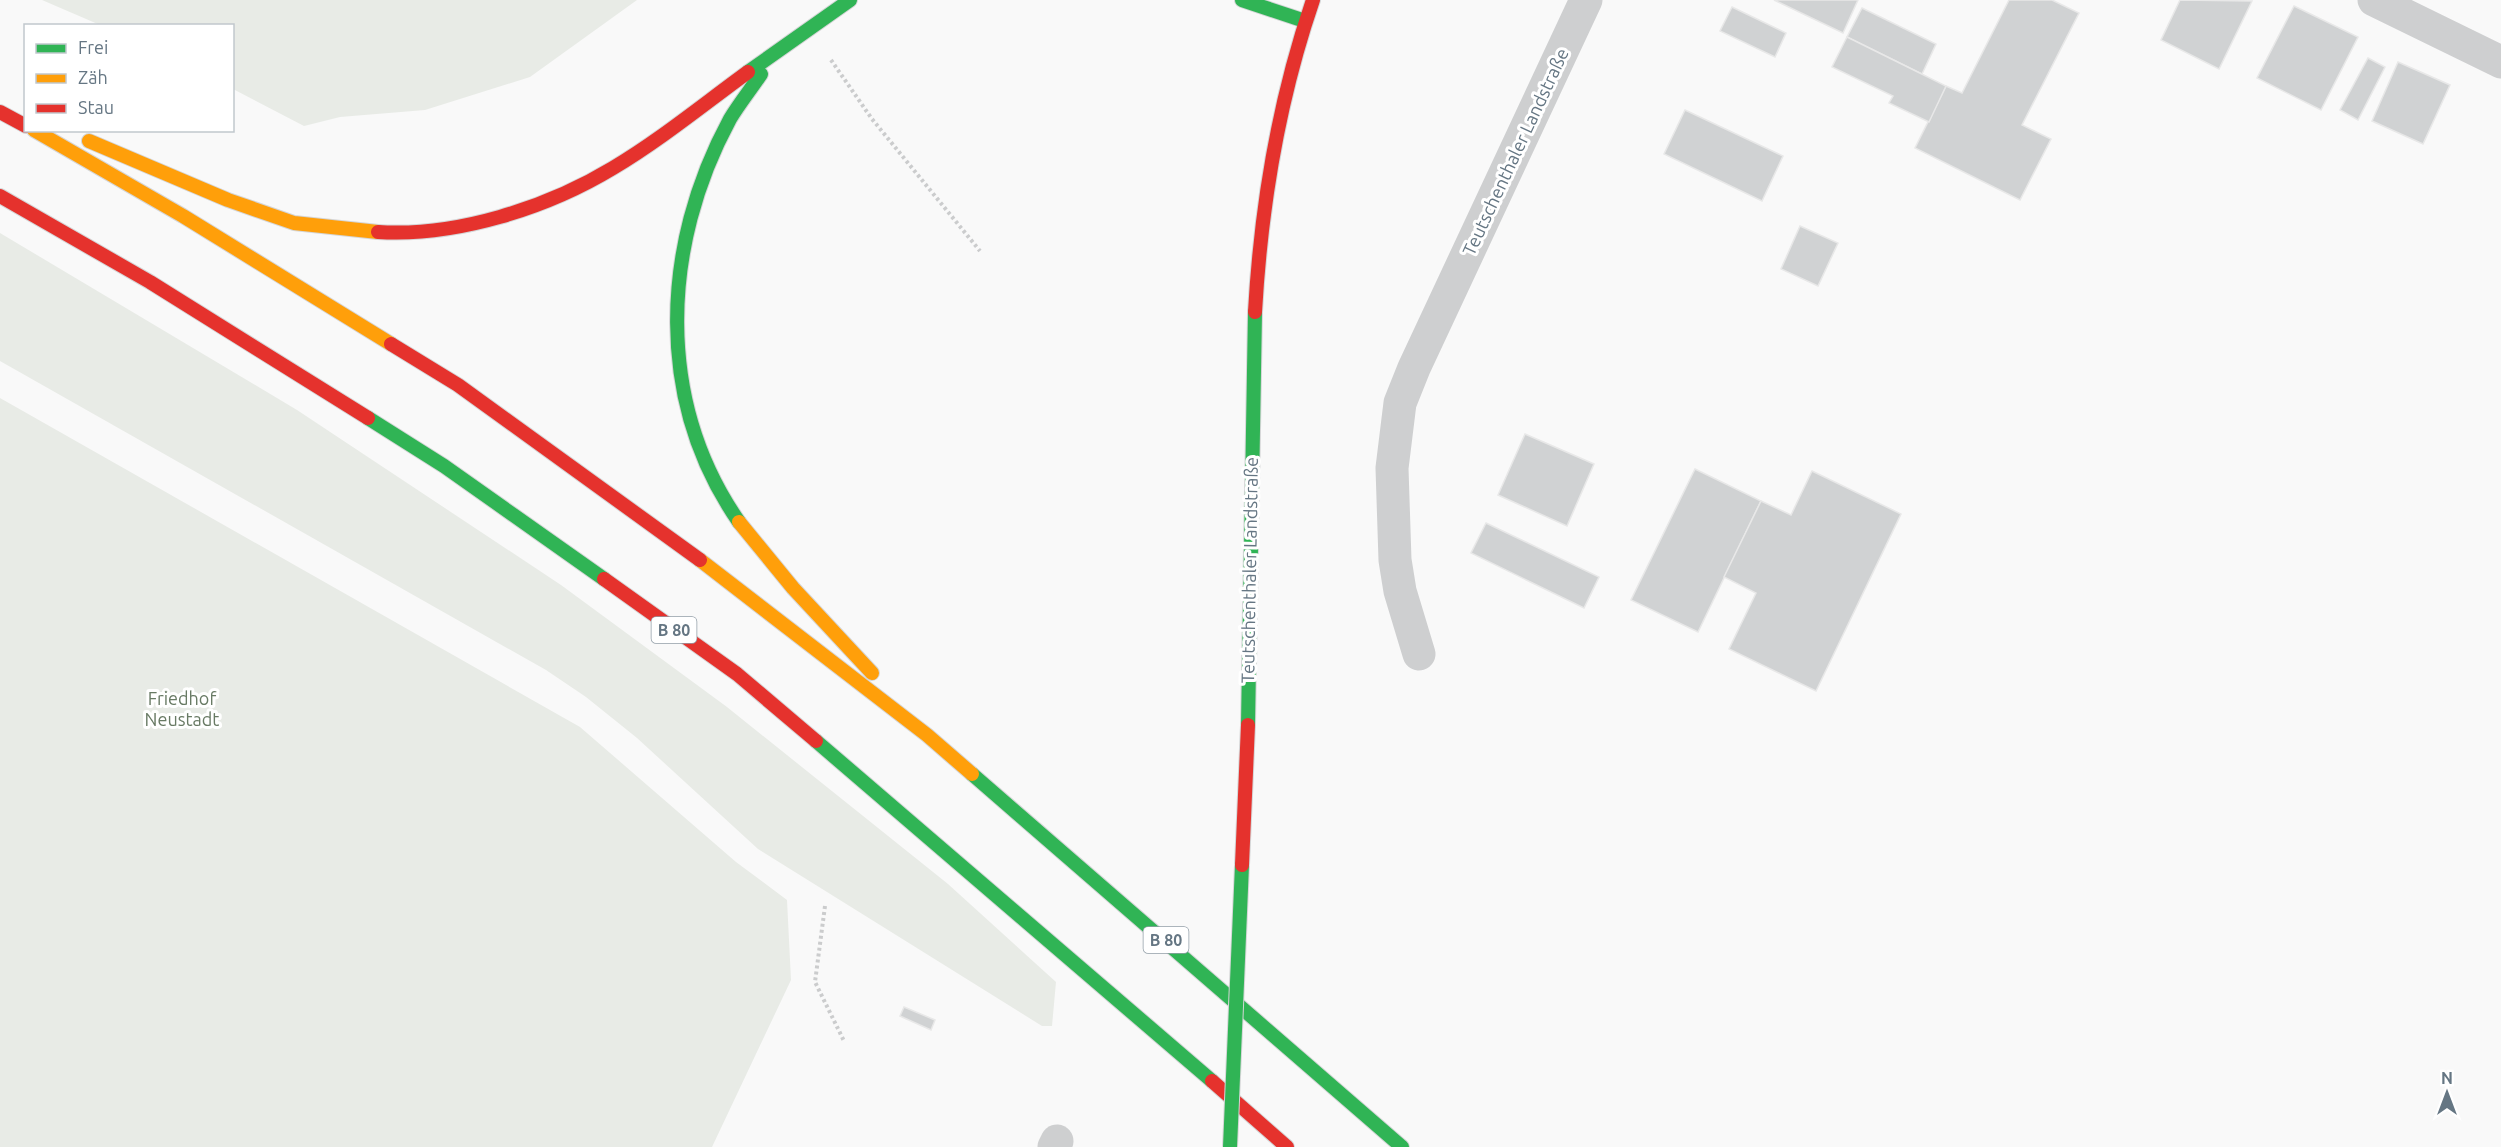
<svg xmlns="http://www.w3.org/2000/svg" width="2501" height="1147" font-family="Ubuntu,sans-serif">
  <rect width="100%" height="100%" fill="#f9f9f9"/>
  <g fill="#e8ebe6">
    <polygon points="42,0 637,0 530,77 425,110 340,117 304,126 233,89 232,26 100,25"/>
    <polygon points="0,233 297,410 561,585 727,707 948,884 1056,982 1052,1026 1042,1026 758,849 637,738 586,697 546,670 0,361"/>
    <polygon points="0,398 580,727 736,862 787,900 791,980 712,1147 0,1147"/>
  </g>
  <g fill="#d0d2d3" stroke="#e8e8e8" stroke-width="1.5">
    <polygon points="1774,0 1858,0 1843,33"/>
    <polygon points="2009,0 2052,0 2079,13 2022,125 2051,139 2020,200 1915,148 1946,86 1962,93"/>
    <polygon points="2180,0 2252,1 2219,69 2161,40"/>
    <polygon points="2294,6 2358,37 2321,110 2257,78"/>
    <polygon points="1732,7 1786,33 1775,57 1720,31"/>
    <polygon points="1862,8 1936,44 1922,74 1847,37"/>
    <polygon points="1847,37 1946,86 1929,122 1889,103 1893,96 1832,67"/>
    <polygon points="2368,58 2385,67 2358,120 2340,110"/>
    <polygon points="2398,62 2450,85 2423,144 2372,121"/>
    <polygon points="1685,110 1783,156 1762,201 1664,154"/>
    <polygon points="1800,226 1838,243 1818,286 1781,269"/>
    <polygon points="1525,434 1594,464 1567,526 1498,495"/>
    <polygon points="1695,469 1761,501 1698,632 1631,600"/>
    <polygon points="1812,471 1901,514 1816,691 1729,649 1756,593 1724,577 1761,501 1791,515"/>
    <polygon points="1486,523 1599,577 1584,608 1471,553"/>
    <polygon points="904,1007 935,1020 931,1030 900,1016"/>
  </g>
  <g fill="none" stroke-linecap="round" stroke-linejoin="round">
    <defs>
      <g id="fast">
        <polyline points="1242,0 1305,21"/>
        <polyline points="748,72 850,0"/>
        <polyline points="368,418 444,466 604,579"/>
        <path d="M739 522C655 401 661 246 730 119 739 104 751 89 761 74"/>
        <polyline points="1248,725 1255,312"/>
        <polyline points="816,741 1212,1081"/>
        <polyline points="972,774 1402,1147"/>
      </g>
      <g id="slow">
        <polyline points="34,130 183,216 391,344"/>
        <polyline points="89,141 228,200 294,223 378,232"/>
        <polyline points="739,522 793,588 872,673"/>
        <polyline points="700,560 927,735 972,774"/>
      </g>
      <g id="jam">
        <polyline points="0,112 26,126"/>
        <polyline points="0,196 150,282 368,418"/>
        <path d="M378 232C456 237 547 208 613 168 660 140 704 104 748 72"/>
        <path d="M1255 312C1261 205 1278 102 1313 0"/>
        <polyline points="391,344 458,385 700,560"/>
        <polyline points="604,579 737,674 816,741"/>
        <polyline points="1212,1081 1287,1147"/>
      </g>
    </defs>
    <use href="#fast" stroke="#d5d6d7" stroke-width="16"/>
    <use href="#slow" stroke="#d5d6d7" stroke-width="16"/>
    <use href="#jam" stroke="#d5d6d7" stroke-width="16"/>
    <g stroke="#cbcccd" stroke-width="4" stroke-dasharray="3 3" stroke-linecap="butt">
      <polyline points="831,60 872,119 980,251"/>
      <polyline points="825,906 815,982 844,1041"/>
    </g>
    <g stroke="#cecfd0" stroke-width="33">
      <polyline points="2374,0 2501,62"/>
      <polyline points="1419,654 1400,591 1395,560 1392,468 1400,403 1414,368 1586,0"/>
      <polyline points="1054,1147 1057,1141"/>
    </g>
    <use href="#fast" stroke="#30b455" stroke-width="14"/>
    <use href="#slow" stroke="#ff9f0a" stroke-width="14"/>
    <use href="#jam" stroke="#e5322d" stroke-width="14"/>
    <defs>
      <polyline id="fast-bridge" points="1230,1147 1242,865"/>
      <polyline id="jam-bridge" points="1242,865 1248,725"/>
    </defs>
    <use href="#fast-bridge" stroke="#d5d6d7" stroke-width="16" stroke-linecap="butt"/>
    <use href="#jam-bridge" stroke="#d5d6d7" stroke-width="16" stroke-linecap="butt"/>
    <use href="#fast-bridge" stroke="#30b455" stroke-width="14"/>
    <use href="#jam-bridge" stroke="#e5322d" stroke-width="14"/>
  </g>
  <g text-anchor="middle" stroke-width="6" stroke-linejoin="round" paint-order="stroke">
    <g fill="#fff" stroke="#939fa8" stroke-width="1.5">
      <rect x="651.5" y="617" width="45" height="26" rx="4.5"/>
      <rect x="1143.5" y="927" width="45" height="26" rx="4.5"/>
    </g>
    <g font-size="16" font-weight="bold" fill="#657683">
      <text x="674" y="636">B 80</text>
      <text x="1166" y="946">B 80</text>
    </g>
    <g font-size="18" fill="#657683" stroke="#fff">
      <text transform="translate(1516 152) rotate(-65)" y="6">Teutschenthaler Landstraße</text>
      <text transform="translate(1250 570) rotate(-89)" y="6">Teutschenthaler Landstraße</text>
    </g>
    <g font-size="18" fill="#687a64" stroke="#fff">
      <text x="182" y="705">Friedhof<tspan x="182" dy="21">Neustadt</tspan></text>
    </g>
  </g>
  <rect x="24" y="24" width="210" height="108" fill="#ffffff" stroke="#c1c8cd" stroke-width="1.5"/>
  <rect x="36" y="44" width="30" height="9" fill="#30b455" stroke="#c1c8cd" stroke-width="1.5"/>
  <text x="78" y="54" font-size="18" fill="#657683">Frei</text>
  <rect x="36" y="74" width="30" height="9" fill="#ff9f0a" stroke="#c1c8cd" stroke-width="1.5"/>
  <text x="78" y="84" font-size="18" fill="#657683">Zäh</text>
  <rect x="36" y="104" width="30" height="9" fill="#e5322d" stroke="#c1c8cd" stroke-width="1.5"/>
  <text x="78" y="114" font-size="18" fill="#657683">Stau</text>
  <g transform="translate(2447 1093)" stroke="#ffffff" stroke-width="4.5" paint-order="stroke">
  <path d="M0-4.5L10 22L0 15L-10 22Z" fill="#657683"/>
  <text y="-9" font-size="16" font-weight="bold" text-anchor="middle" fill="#657683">N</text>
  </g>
</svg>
